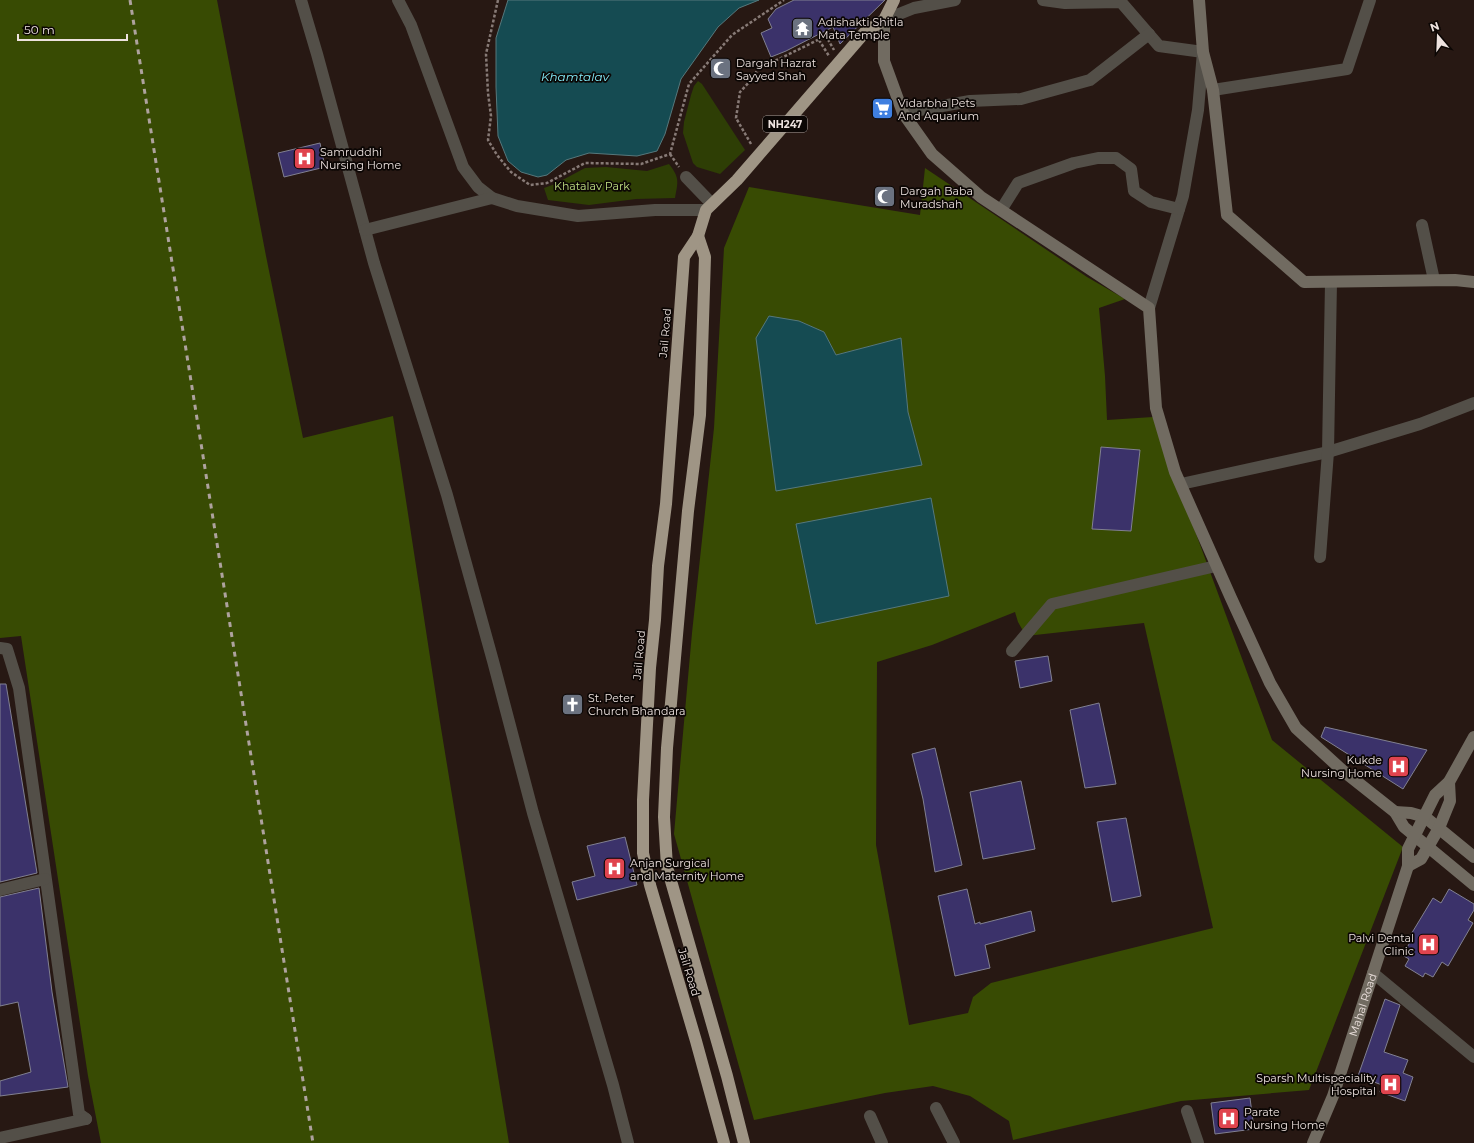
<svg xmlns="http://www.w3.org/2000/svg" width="1474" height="1143" font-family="Montserrat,sans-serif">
  <rect width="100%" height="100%" fill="#271813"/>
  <g fill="#2e3e05">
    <polygon points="698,81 702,84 745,150 720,174 697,167 693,163 683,133 684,122 691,95 694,86"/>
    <path d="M669 164C680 178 678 182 675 198L636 199 589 205 548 200 544 188 555 184 585 168 606 167 647 171Z"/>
  </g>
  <g fill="#384b03" fill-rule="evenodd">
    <polygon points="0,0 217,0 266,256 303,438 393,416 440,722 509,1143 101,1143 88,1076 21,636 0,638"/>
    <path d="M925 168 1087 277 1125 299 1099 308 1105 376 1107 420 1153 417 1272 740 1403 847 1309 1090 1181 1101 1013 1140 1009 1121 970 1096 933 1086 885 1093 754 1120 674 834 692 633 714 428 724 248 749 187 920 215ZM799 321 824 332 836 355 901 338 908 412 922 465ZM1015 612 1018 622 1026 636 1144 623 1213 928 991 983 973 997 968 1013 909 1025 876 845 877 662 932 645Z"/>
  </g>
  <g fill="#154b52" stroke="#56787c">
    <polygon points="508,0 759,0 739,8 718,27 681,79 665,134 657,151 637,156 589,153 566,160 547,175 538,177 521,172 508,161 498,136 496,87 496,38"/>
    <polygon points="769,316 799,321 824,332 836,355 901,338 908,412 922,465 776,491 756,338"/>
    <polygon points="931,498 949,596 816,624 796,524"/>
  </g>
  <g fill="#3b326a" stroke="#818091">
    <polygon points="794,0 885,0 840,44 833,27 786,51 771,57 761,33 772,28 768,19 776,9"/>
    <polygon points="320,143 325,167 284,177 278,153"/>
    <polygon points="1101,447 1140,450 1131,531 1092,529"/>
    <polygon points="1048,656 1052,681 1020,688 1015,661"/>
    <polygon points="0,684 6,684 37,873 0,882"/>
    <polygon points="1099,703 1116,784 1085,788 1070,710"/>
    <polygon points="1325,727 1427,750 1403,789 1321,737"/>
    <polygon points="935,748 962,865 935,872 923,799 912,754"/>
    <polygon points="1021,781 1035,849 983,859 970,792"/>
    <polygon points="1126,818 1141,896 1112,902 1097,822"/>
    <polygon points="625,837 637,885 577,900 572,882 595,876 587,846"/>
    <polygon points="39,888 52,992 68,1087 0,1096 0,1081 31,1072 18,1002 0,1006 0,897"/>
    <polygon points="967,889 975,924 980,922 980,924 1031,911 1035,931 985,945 990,968 955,976 938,896"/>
    <polygon points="1449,889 1474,904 1474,910 1468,920 1473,923 1448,966 1442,962 1433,977 1425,973 1423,977 1405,966 1409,959 1402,955 1413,938 1410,936 1433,898 1441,903"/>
    <polygon points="1385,999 1400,1005 1384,1052 1408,1060 1403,1073 1413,1077 1405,1101 1380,1092 1382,1085 1358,1076"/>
    <polygon points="1250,1098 1254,1129 1215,1134 1211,1103"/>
  </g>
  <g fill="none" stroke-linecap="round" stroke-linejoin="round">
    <g stroke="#877a76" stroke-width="2.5" stroke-dasharray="3 2" stroke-linecap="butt">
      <polyline points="498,0 486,54 488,93 491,116 488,140 497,155 511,172 530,185 547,183 585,163 641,164 670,154 689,84 732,35 784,0"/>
      <polyline points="819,40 829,56"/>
      <polyline points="751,144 736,118 740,92 752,79 758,69 766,64 779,59 826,36 834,50"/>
      <polyline points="670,154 679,167"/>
    </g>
    <g stroke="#534f48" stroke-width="12">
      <polyline points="301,0 317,54 374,263 447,495 493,661 533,813 613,1085 628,1143"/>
      <polyline points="398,0 411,25 463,167 478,187 492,198 517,206 578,216 655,210 706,210"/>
      <polyline points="1043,0 1065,3 1121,2 1159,46 1203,52 1198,110 1183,196 1149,308"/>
      <polyline points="884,20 914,8 955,0"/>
      <polyline points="1213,90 1347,69 1370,0"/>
      <polyline points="903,113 970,101 1021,99 1090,80 1149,34"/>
      <polyline points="686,177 712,204"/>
      <polyline points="1001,210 1018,183 1074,163 1098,158 1116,158 1131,169 1134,191 1151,202 1179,209"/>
      <polyline points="1422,225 1434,280"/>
      <polyline points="365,230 492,198"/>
      <polyline points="1181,484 1328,452 1420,424 1474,403"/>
      <polyline points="1320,557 1328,452 1331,282"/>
      <polyline points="0,648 7,649 19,688 79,1114 86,1119"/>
      <polyline points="1012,651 1052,604 1216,566"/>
      <polyline points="0,890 45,879"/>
      <polyline points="1373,973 1474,1057"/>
      <polyline points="936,1108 954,1143"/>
      <polyline points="1187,1111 1198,1143"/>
      <polyline points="870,1116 882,1143"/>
      <polyline points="0,1138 86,1119"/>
    </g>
    <g stroke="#716b61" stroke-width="12">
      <polyline points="1199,0 1203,52 1213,90 1227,215 1304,282 1455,280 1474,282"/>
      <polyline points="884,20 884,61 903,113 932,154 981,197 1149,308 1156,408 1175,472 1231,598 1270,683 1296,728 1342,770 1395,812 1404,827 1474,885"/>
      <polyline points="1395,812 1411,813 1425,817 1474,857"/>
      <polyline points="1408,866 1421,859 1439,828 1450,801 1449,782"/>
      <path id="s1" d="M1313 1143 1333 1096 1408 866V849L1435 795 1449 782 1474 737"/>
    </g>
    <g stroke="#9f9585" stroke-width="12">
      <polyline points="698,236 705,257 700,415 688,511 667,748 664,817 667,867 727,1076 744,1143"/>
      <polyline points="724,1143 696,1041 650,885 643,853 643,800 650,668 655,620 658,566 666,504 684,257 698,236 706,210 737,180 866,31 884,20 894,0"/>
    </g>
    <polyline stroke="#aea29e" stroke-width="3" stroke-dasharray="5 5" stroke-linecap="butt" points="130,0 313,1143"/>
  </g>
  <defs>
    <symbol id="temple-square" viewBox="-11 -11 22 22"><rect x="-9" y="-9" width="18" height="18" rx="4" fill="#6b7280" stroke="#0b0604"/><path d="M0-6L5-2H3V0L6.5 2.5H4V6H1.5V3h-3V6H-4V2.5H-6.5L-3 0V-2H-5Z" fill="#fff"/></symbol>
    <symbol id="mosque-square" viewBox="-11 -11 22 22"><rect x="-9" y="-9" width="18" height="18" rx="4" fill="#6b7280" stroke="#0b0604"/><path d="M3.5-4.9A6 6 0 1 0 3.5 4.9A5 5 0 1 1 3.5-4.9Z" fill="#fff"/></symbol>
    <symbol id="supermarket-square" viewBox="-11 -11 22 22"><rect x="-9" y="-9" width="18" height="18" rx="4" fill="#3f7fe0" stroke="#0b0604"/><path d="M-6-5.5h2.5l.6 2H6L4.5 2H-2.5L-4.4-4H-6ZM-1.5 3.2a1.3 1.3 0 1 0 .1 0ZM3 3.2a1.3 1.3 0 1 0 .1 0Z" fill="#fff"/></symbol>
    <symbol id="hospital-square" viewBox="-11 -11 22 22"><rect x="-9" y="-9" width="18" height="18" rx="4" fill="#e0444e" stroke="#0b0604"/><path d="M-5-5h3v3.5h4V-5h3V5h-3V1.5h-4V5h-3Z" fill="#fff"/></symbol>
    <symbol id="church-square" viewBox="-11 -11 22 22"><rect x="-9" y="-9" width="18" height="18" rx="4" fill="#6b7280" stroke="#0b0604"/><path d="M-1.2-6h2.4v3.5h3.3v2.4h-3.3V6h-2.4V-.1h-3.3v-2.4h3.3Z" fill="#fff"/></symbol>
  </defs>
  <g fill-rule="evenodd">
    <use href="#temple-square" x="790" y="16" width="25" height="25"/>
    <use href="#mosque-square" x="708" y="56" width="25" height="25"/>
    <use href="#supermarket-square" x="870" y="96" width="25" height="25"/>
    <use href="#hospital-square" x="292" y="146" width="25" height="25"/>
    <use href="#mosque-square" x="872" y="184" width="25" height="25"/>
    <use href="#church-square" x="560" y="692" width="25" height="25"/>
    <use href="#hospital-square" x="1386" y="754" width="25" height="25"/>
    <use href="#hospital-square" x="602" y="856" width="25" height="25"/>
    <use href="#hospital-square" x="1416" y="932" width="25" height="25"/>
    <use href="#hospital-square" x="1378" y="1072" width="25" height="25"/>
    <use href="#hospital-square" x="1216" y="1106" width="25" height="25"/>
  </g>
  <g text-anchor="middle" stroke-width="3.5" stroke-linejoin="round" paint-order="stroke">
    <rect fill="#0b0604" stroke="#a9a09d" stroke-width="1" x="763" y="116" width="44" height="16" rx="3"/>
    <g font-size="10" font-weight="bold" fill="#ede2df">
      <text x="785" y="128">NH247</text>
    </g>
    <g font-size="11" fill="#ede2df" stroke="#0b0604" text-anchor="start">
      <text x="818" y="26">Adishakti Shitla<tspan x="818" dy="13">Mata Temple</tspan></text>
      <text x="736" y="67">Dargah Hazrat<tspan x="736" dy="13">Sayyed Shah</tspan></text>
      <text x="898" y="107">Vidarbha Pets<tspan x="898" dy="13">And Aquarium</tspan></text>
      <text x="320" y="156">Samruddhi<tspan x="320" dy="13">Nursing Home</tspan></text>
      <text x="900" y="195">Dargah Baba<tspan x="900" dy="13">Muradshah</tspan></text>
      <text x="588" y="702">St. Peter<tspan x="588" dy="13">Church Bhandara</tspan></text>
      <text x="1382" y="764" text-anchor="end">Kukde<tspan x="1382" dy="13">Nursing Home</tspan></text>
      <text x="630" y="867">Anjan Surgical<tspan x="630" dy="13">and Maternity Home</tspan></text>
      <text x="1414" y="942" text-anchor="end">Palvi Dental<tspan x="1414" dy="13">Clinic</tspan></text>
      <text x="1376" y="1082" text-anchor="end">Sparsh Multispeciality<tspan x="1376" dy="13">Hospital</tspan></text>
      <text x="1244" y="1116">Parate<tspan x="1244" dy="13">Nursing Home</tspan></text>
    </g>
    <g font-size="11" fill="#c0e084" stroke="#0b0604">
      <text x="592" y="190">Khatalav Park</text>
    </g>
    <g font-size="11" fill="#ede2df" stroke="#0b0604">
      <text transform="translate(665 333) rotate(-85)" y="4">Jail Road</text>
      <text transform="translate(639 655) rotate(-85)" y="4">Jail Road</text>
      <text transform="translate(689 972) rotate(73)" y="4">Jail Road</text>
      <text dy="4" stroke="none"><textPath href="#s1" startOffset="147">Mahal Road</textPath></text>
    </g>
    <g font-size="12" font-style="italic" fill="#84ecfa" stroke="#0b0604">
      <text x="575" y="81">Khamtalav</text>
    </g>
  </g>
  <g transform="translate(1438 36) rotate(341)" stroke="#0b0604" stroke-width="3" paint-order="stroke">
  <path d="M0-3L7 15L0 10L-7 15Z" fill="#ede2df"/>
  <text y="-6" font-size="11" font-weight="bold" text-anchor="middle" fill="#ede2df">N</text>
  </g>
  <path d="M18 34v6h109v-6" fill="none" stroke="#ede2df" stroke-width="2"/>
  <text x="24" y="34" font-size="12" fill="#ede2df" stroke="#0b0604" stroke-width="3" paint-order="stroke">50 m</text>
</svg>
